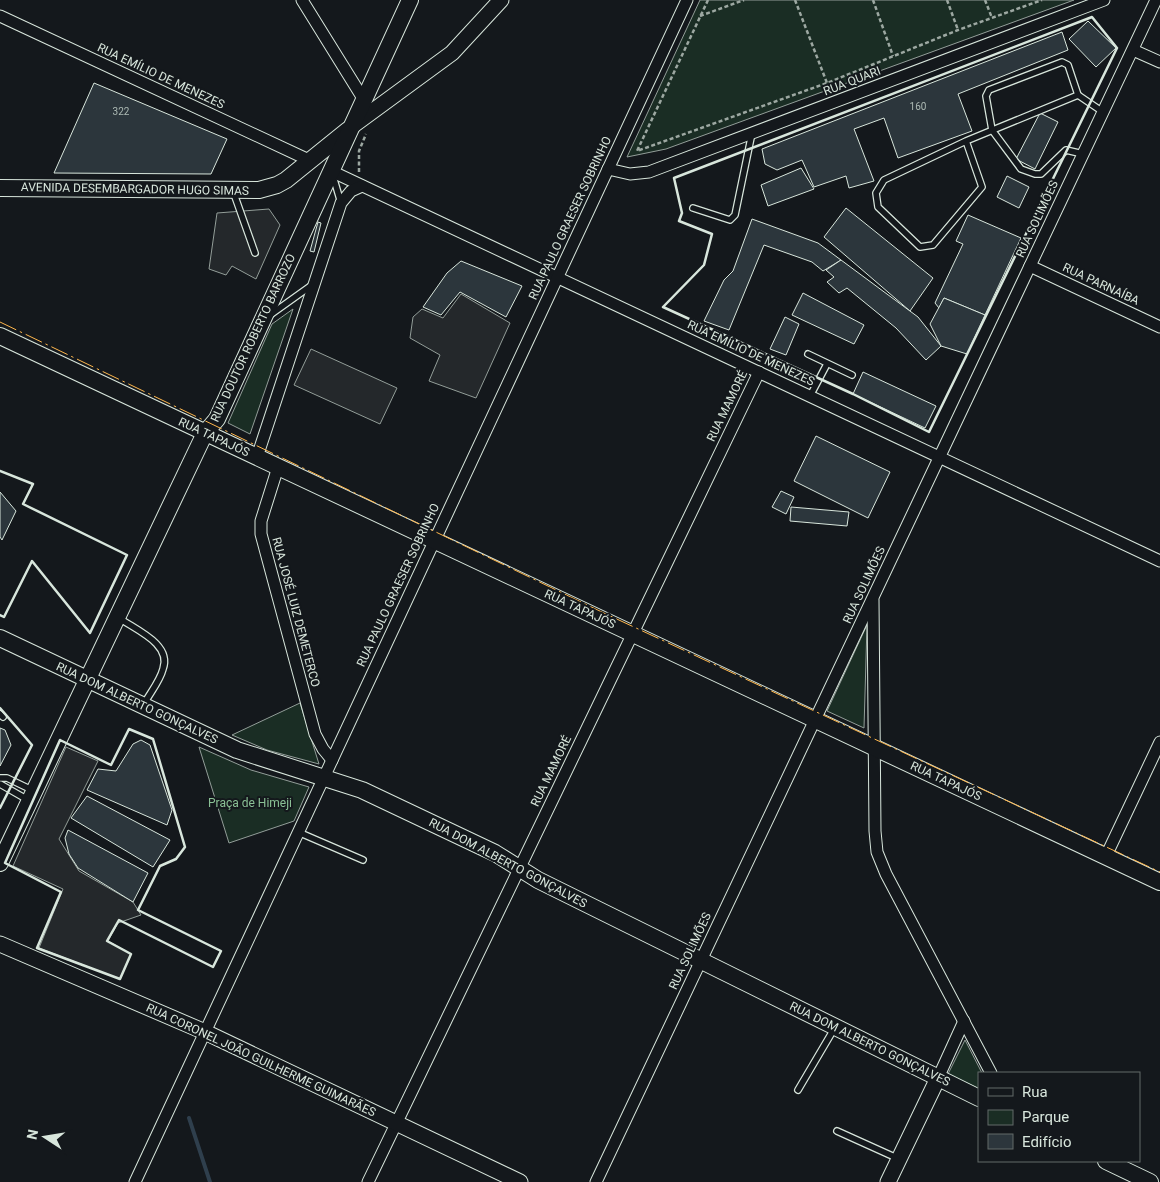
<svg xmlns="http://www.w3.org/2000/svg" width="1160" height="1182" font-family="Roboto,sans-serif">
  <rect width="100%" height="100%" fill="#14181c"/>
  <g fill="#1a2d24" stroke="#939e99">
    <polygon points="700,0 1074,0 666,149 627,157"/>
    <polygon points="293,309 250,434 228,423 272,324"/>
    <polygon points="867,625 864,728 827,711"/>
    <polygon points="300,703 319,764 267,750 232,735"/>
    <polygon points="199,747 251,770 309,787 294,821 229,843"/>
    <polygon points="965,1040 982,1073 979,1073 979,1089 948,1074"/>
  </g>
  <g fill="#24282b" stroke="#939e99">
    <polygon points="269,209 280,225 256,279 232,266 226,275 209,269 217,213"/>
    <polygon points="461,294 510,323 476,398 429,381 440,355 410,338 413,317 422,309 443,318"/>
    <polygon points="311,349 397,388 380,424 294,385"/>
    <polygon points="66,747 98,761 59,839 79,871 133,902 141,915 118,923 108,941 131,954 120,979 39,948 63,889 13,866"/>
  </g>
  <g fill="none" stroke-linecap="round" stroke-linejoin="round">
    <polyline stroke="#2f3f4d" stroke-width="4" points="189,1118 210,1182"/>
  </g>
  <g fill="#2c363c" stroke="#d8e6dc">
    <polygon points="1088,21 1116,48 1096,67 1069,39"/>
    <polygon points="1062,32 1068,50 958,94 972,131 898,158 884,118 854,129 874,181 849,188 846,176 814,187 802,160 777,170 765,164 762,149"/>
    <polygon points="94,83 227,139 211,174 54,173"/>
    <polygon points="1040,113 1058,122 1035,169 1016,159"/>
    <polygon points="801,168 814,189 768,206 761,185"/>
    <polygon points="1007,176 1029,187 1019,208 997,197"/>
    <polygon points="846,208 933,278 910,311 824,237"/>
    <polygon points="968,215 1021,238 985,315 944,298 939,308 935,303 963,244 956,241"/>
    <polygon points="752,219 818,243 841,260 823,271 812,262 764,245 729,330 704,321 724,280 733,271"/>
    <polygon points="318,222 321,223 314,252 310,251"/>
    <polygon points="841,260 918,317 941,346 926,360 896,328 847,288 839,293 827,282 834,277 826,270"/>
    <polygon points="461,261 522,286 506,317 460,292 441,315 423,307 447,273"/>
    <polygon points="803,293 864,325 854,344 792,315"/>
    <polygon points="944,298 985,315 967,354 941,346 930,324"/>
    <polygon points="785,317 799,324 786,355 770,349"/>
    <polygon points="863,372 936,406 925,428 853,394"/>
    <polygon points="816,436 890,472 868,518 794,481"/>
    <polygon points="781,491 794,497 786,514 772,507"/>
    <polygon points="0,492 16,511 2,540 0,537"/>
    <polygon points="791,507 849,512 847,526 790,521"/>
    <polygon points="0,728 5,730 11,745 0,766"/>
    <polygon points="141,740 150,745 172,810 167,825 87,790 98,769 116,771 133,744"/>
    <polygon points="87,796 170,840 153,867 71,818"/>
    <polygon points="68,830 148,873 133,902 78,868 69,854 65,838"/>
  </g>
  <g fill="none" stroke-linecap="round" stroke-linejoin="round">
    <defs>
      <g id="service">
        <polyline points="1078,95 1068,65 1062,62 989,90 986,96 992,130 1021,169 1035,174 1041,174 1066,150 1083,154"/>
        <polyline points="966,141 982,187 933,245 920,247 878,207 876,193 884,180 966,141 1078,95 1103,112"/>
        <polyline points="333,176 341,203"/>
        <polyline points="233,191 255,253"/>
        <polyline points="693,208 730,220 735,215 752,133"/>
        <polyline points="270,315 312,285"/>
        <polyline points="808,354 852,375"/>
        <polyline points="810,396 827,364"/>
        <path d="M119 618C136 630 172 644 163 669 160 681 150 693 144 704"/>
        <polyline points="0,714 3,717"/>
        <polyline points="0,778 7,778 32,790"/>
        <polyline points="0,784 28,800"/>
        <polyline points="298,832 363,860"/>
        <polyline points="798,1090 834,1029"/>
        <polyline points="837,1131 899,1159"/>
      </g>
      <g id="minor">
        <polyline points="302,0 364,100"/>
        <polyline points="0,16 311,161"/>
        <polyline points="1133,50 1160,62"/>
        <polyline points="608,169 630,174 649,172 1104,0"/>
        <polyline points="331,171 1160,561"/>
        <polyline points="1030,266 1160,327"/>
        <polyline points="257,457 341,203 351,191 362,186"/>
        <polyline points="278,467 261,521 261,534 315,734 323,749 332,760"/>
        <polyline points="873,600 875,831 877,852 886,874 991,1073"/>
        <polyline points="1106,856 1160,742"/>
        <polyline points="938,1078 964,1021"/>
        <polyline points="135,1182 687,0"/>
        <polyline points="368,1182 759,372"/>
        <polyline points="596,1182 1156,0"/>
      </g>
      <g id="tertiary">
        <polyline points="351,127 452,53 501,0"/>
        <polyline points="0,944 205,1032 520,1182"/>
        <polyline points="888,1182 938,1078"/>
      </g>
      <g id="secondary">
        <polyline points="0,188 259,190 277,185 286,180 348,130"/>
        <polyline points="0,336 1160,882"/>
        <polyline points="0,638 237,750 362,790 495,853 538,880 979,1098"/>
        <polyline points="0,863 205,433 217,419 410,0"/>
        <polyline points="1106,1161 1150,1182"/>
      </g>
    </defs>
    <use href="#service" stroke="#d8e6dc" stroke-width="8"/>
    <use href="#minor" stroke="#d8e6dc" stroke-width="13"/>
    <use href="#tertiary" stroke="#d8e6dc" stroke-width="17"/>
    <use href="#secondary" stroke="#d8e6dc" stroke-width="18"/>
    <g stroke="#9da8a2" stroke-width="2.5" stroke-dasharray="4 2.5" stroke-linecap="butt">
      <polyline points="708,0 637,151 827,83 958,30 1042,0"/>
      <polyline points="795,0 827,83"/>
      <polyline points="873,0 893,56"/>
      <polyline points="947,0 958,30"/>
      <polyline points="985,0 992,18"/>
      <polyline points="700,16 744,0"/>
      <polyline points="359,172 359,151 366,134"/>
    </g>
    <use href="#service" stroke="#14181c" stroke-width="5.5"/>
    <use href="#minor" stroke="#14181c" stroke-width="11"/>
    <use href="#tertiary" stroke="#14181c" stroke-width="15"/>
    <use href="#secondary" stroke="#14181c" stroke-width="16"/>
    <g stroke="#d8e6dc" stroke-width="2.5">
      <polygon points="1092,17 1117,48 929,432 853,394 663,307 704,265 712,234 679,221 682,213 674,178"/>
      <polyline points="0,471 33,484 23,504 127,555 90,633 32,561 4,617 0,615"/>
      <polyline points="0,708 32,745 0,808"/>
      <polygon points="129,729 153,739 185,847 176,859 160,866 138,910 221,951 213,967 119,920 107,941 131,954 120,979 37,948 61,892 5,863 60,740 111,765"/>
    </g>
    <polyline stroke="#ffb74d" stroke-width="1" stroke-dasharray="18 4 2.5 4" stroke-linecap="butt" points="0,322 606,614 1160,872"/>
  </g>
  <g text-anchor="middle" stroke-width="4" stroke-linejoin="round" paint-order="stroke">
    <g font-size="10" fill="#adbab4">
      <text x="918" y="110">160</text>
      <text x="121" y="115">322</text>
    </g>
    <g font-size="12" fill="#d8e6dc" stroke="#14181c">
      <text transform="translate(161 76) rotate(25)" y="4">RUA EMÍLIO DE MENEZES</text>
      <text transform="translate(852 81) rotate(-21)" y="4">RUA QUARI</text>
      <text transform="translate(135 189) rotate(1)" y="4">AVENIDA DESEMBARGADOR HUGO SIMAS</text>
      <text transform="translate(570 218) rotate(-65)" y="4">RUA PAULO GRAESER SOBRINHO</text>
      <text transform="translate(1037 219) rotate(-65)" y="4">RUA SOLIMÕES</text>
      <text transform="translate(1101 284) rotate(25)" y="4">RUA PARNAÍBA</text>
      <text transform="translate(253 338) rotate(-65)" y="4">RUA DOUTOR ROBERTO BARROZO</text>
      <text transform="translate(751 353) rotate(25)" y="4">RUA EMÍLIO DE MENEZES</text>
      <text transform="translate(727 406) rotate(-64)" y="4">RUA MAMORÉ</text>
      <text transform="translate(214 437) rotate(25)" y="4">RUA TAPAJÓS</text>
      <text transform="translate(398 585) rotate(-65)" y="4">RUA PAULO GRAESER SOBRINHO</text>
      <text transform="translate(864 585) rotate(-65)" y="4">RUA SOLIMÕES</text>
      <text transform="translate(580 609) rotate(25)" y="4">RUA TAPAJÓS</text>
      <text transform="translate(296 612) rotate(75)" y="4">RUA JOSÉ LUIZ DEMETERCO</text>
      <text transform="translate(137 703) rotate(25)" y="4">RUA DOM ALBERTO GONÇALVES</text>
      <text transform="translate(551 771) rotate(-64)" y="4">RUA MAMORÉ</text>
      <text transform="translate(946 781) rotate(25)" y="4">RUA TAPAJÓS</text>
      <text transform="translate(508 863) rotate(28)" y="4">RUA DOM ALBERTO GONÇALVES</text>
      <text transform="translate(690 951) rotate(-65)" y="4">RUA SOLIMÕES</text>
      <text transform="translate(870 1044) rotate(26)" y="4">RUA DOM ALBERTO GONÇALVES</text>
      <text transform="translate(261 1060) rotate(25)" y="4">RUA CORONEL JOÃO GUILHERME GUIMARÃES</text>
    </g>
    <g font-size="12" fill="#8ac095" stroke="#14181c">
      <text x="250" y="807">Praça de Himeji</text>
    </g>
  </g>
  <rect x="978" y="1072" width="162" height="90" fill="#14181c" stroke="#626a69"/>
  <rect x="988" y="1088" width="25" height="8" fill="#14181c" stroke="#626a69"/>
  <text x="1022" y="1097" font-size="15" fill="#d8e6dc">Rua</text>
  <rect x="988" y="1110" width="25" height="15" fill="#1a2d24" stroke="#626a69"/>
  <text x="1022" y="1122" font-size="15" fill="#d8e6dc">Parque</text>
  <rect x="988" y="1134" width="25" height="15" fill="#2c363c" stroke="#626a69"/>
  <text x="1022" y="1147" font-size="15" fill="#d8e6dc">Edifício</text>
  <g transform="translate(45 1137) rotate(282)" stroke="#14181c" stroke-width="4" paint-order="stroke">
  <path d="M0-4L9 19L0 12L-9 19Z" fill="#d8e6dc"/>
  <text y="-8" font-size="14" font-weight="bold" text-anchor="middle" fill="#d8e6dc">N</text>
  </g>
</svg>
